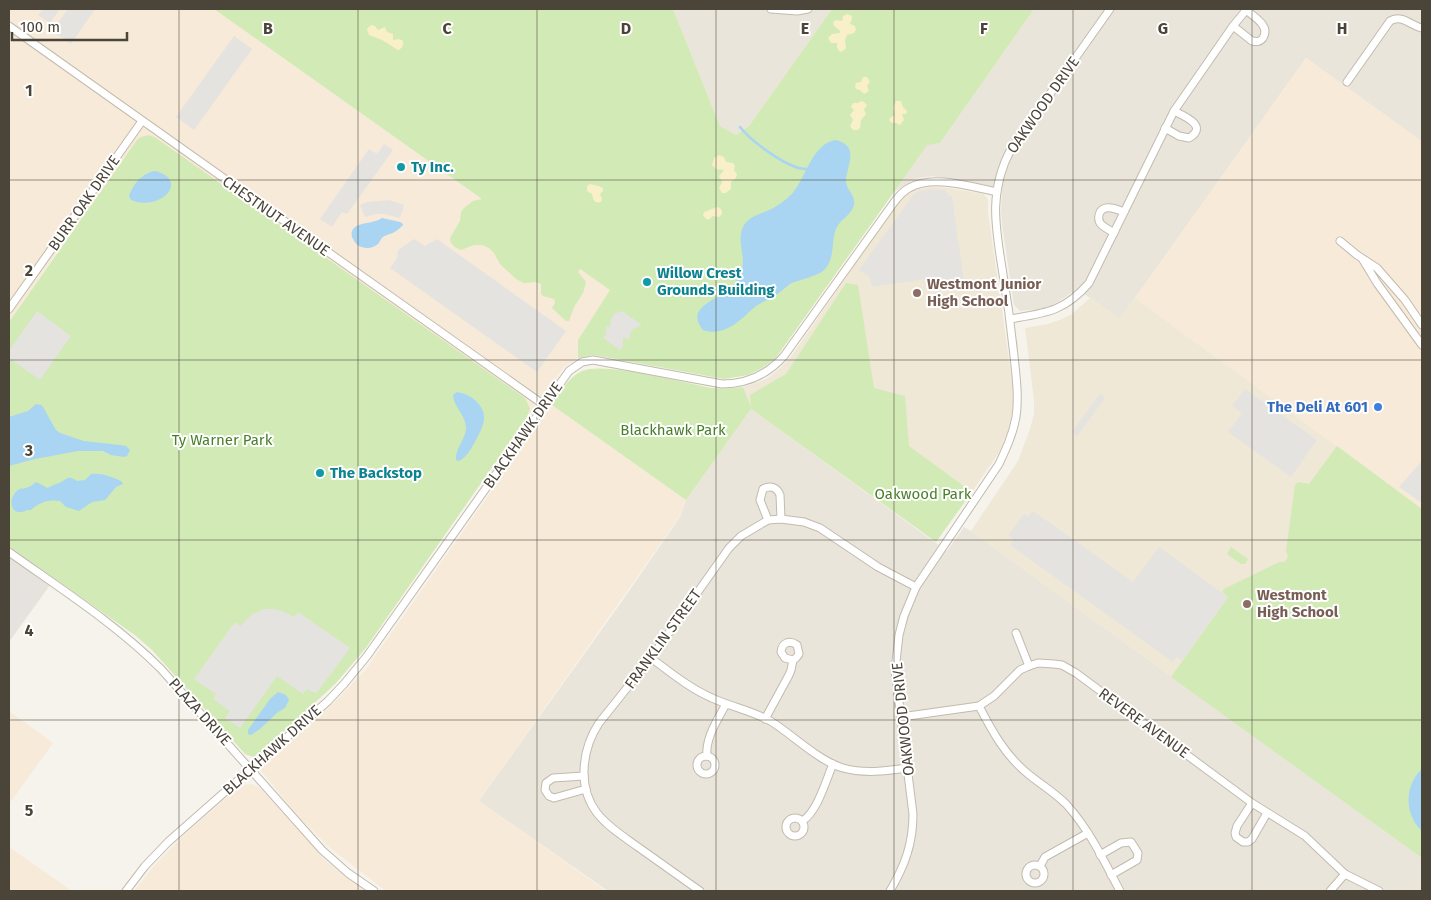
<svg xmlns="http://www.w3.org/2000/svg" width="1431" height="900" font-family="'Fira Sans',sans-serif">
  <rect width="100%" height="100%" fill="#f6f3ec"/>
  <g fill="#eae5da">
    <polygon points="673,9 832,9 749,126 736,135 720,126"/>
    <polygon points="1034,9 1422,9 1422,142 1306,58 1120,319 1077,289 1067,296 1054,304 1039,309 1020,311 1014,305 1002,224 1001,212 1002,188 933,176 919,178 910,182 894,192 927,144 940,143"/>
    <polygon points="751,409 947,551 964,527 971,531 1422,858 1422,891 608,891 479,801 620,604 680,517 686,500"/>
  </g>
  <g fill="#f7ead8">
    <polygon points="9,9 214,9 610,290 578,340 578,358 564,367 528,416 529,412 73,229 9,322"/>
    <polygon points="1306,58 1422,141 1422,509 1135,298"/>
    <polygon points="552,405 686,500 680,516 479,801 606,891 386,891 329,847 295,813 260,769 339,698 366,669"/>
    <polygon points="9,711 53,743 9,804"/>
    <polygon points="252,784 260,788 327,862 367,891 134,891 154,866 185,834 241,785"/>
    <polygon points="9,847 72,891 9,891"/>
  </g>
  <polygon fill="#e6e2dd" points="9,546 55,578 9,642"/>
  <g fill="#efe8d6">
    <polygon points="928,187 943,187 984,194 988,200 988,212 1013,388 1014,403 1008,432 1000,451 972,492 909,447 751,409 743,387 756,383 768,378 779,369 790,358 899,201 907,194 916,190"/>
    <polygon points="1090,298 1120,319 1135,298 1422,509 1422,858 971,531 1018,461 1030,429 1034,414 1034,400 1025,328 1048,324 1062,319 1073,313"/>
  </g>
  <g fill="#d2eab5">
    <path d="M214 9H673L720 126 736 135 749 126 832 9H1034L940 143 927 145 894 192 775 359 762 368 748 375 724 379 605 357 593 355 578 358V340L610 290 580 269 578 272 586 282 583 293 574 307 569 321H566C564 319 554 310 552 308L555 303 554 299 543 296 541 294V284L535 282 524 283 516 279 500 264 494 253 489 248 482 245H474L461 250C456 248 450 245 450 238L460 221 461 212 464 208 473 201 482 199Z"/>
    <polygon points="149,135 156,138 525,398 530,409 526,419 365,649 336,683 260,754 253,757 245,754 152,650 136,636 9,546 9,322 137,140 141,137"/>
    <path d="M846 283 858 285 874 388 905 396 909 446 972 492 936 542 751 409 686 500 552 405C560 393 568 377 582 371 605 361 685 383 712 388 722 389 733 388 743 387L751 407 750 395 786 374Z"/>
    <path d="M1337 446 1422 509V858L1171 677 1228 597 1222 592 1224 589 1279 562H1284C1288 559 1289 556 1286 551L1295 485 1298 482 1309 484Z"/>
    <polygon points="1231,547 1248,559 1245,564 1241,564 1227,554"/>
  </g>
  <g fill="#f9efc9">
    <polygon points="847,14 852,16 852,19 850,24 855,26 856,30 854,33 847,35 845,40 846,48 843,51 840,52 837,48 837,43 831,43 828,38 832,34 840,33 840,31 834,26 833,22 836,20 842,21 843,16"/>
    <path d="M371 25 375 26 378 30 385 27 387 32 393 34V40L398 39 402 40C405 44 402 49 398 50L382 40 369 35 367 29Z"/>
    <polygon points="863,77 867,77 870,82 867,86 869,91 864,94 860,90 856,89 855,86 856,83 861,82"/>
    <polygon points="861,101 864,102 867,105 864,110 866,114 861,120 860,128 858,130 853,130 850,126 853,120 850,115 854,110 851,107 853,103 858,103"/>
    <polygon points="896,101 901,101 903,107 907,111 906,114 902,114 904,120 900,125 896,123 892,123 889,120 891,117 895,115 893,107"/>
    <polygon points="719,155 724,157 726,162 733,163 735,166 734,170 737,174 736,178 731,182 731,189 726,193 722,193 719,188 722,182 719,176 724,170 716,169 712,165 714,158"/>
    <path d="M590 184 599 186 603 188V191L600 194 602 199 601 202C594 204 593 199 592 194L587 191V186Z"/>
    <polygon points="717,207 720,208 722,211 722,214 719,217 712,216 711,218 708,220 703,216 704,212"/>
  </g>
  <g fill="#e5e3e0">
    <polygon points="43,9 60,9 50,23 38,15"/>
    <polygon points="68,9 95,9 71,44 52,31"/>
    <polygon points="234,36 252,49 194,130 176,117"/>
    <polygon points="384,144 393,150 347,214 342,212 332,227 320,219 369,149 377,154"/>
    <polygon points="933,189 945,190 949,196 952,196 964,282 944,284 942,278 938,277 872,287 870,277 859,270 914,194 919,191"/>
    <polygon points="389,200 404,205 400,218 384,214 375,214 365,217 360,205 367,202"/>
    <polygon points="414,239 425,246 437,239 566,331 537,372 390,268 397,258 398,250"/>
    <polygon points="37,311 71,336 40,380 9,358 9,351"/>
    <polygon points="622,311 642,325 633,329 630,334 630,339 623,338 623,346 620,350 603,338 606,334 606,326 610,327 611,319 614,314"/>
    <polygon points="1245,389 1317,440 1291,477 1228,432 1242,413 1232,406"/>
    <polygon points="1100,394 1105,398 1077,436 1072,432"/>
    <polygon points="1422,461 1422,503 1399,487"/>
    <polygon points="1033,511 1133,582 1159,547 1228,597 1182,661 1177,657 1173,662 1010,545 1014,540 1008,535 1024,514 1028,517"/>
    <polygon points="24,589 29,593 9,623 9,606 11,608"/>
    <polygon points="264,609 273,609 282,611 294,617 298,612 350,648 318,691 316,693 306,689 303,694 277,676 240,728 225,718 230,711 213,699 216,694 194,679 235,622 240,626 251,615"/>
  </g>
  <g fill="#a9d4f2">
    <path d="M836 140C860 147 847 163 846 181 846 190 856 195 854 205 851 216 840 219 836 229 831 242 835 258 825 269 818 277 799 279 790 284 785 288 780 292 775 296 769 300 761 302 755 307 746 314 739 323 728 328 720 332 711 333 703 330 684 307 718 300 730 288 735 284 738 277 741 272 747 257 736 242 743 227 748 217 757 215 767 211 776 207 785 201 792 194 806 178 812 143 836 140Z"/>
    <path d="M156 171C191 182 158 212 131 200L129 196C133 184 143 172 156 171Z"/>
    <path d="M382 218 400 222 403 224V225C399 229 396 232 390 234 389 234 384 236 383 237 381 238 380 241 379 243 371 251 357 249 353 239 351 235 351 231 354 228 360 222 373 224 382 218Z"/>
    <path d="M457 392C466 394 471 396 478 403 489 416 483 426 476 440 472 447 467 457 459 461L456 460C455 449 465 440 466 429 467 416 454 408 453 395Z"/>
    <polygon points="36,404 41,405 43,407 56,430 60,433 84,441 120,445 126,446 130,450 127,456 124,457 111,455 103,451 78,451 35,459 9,466 9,417 28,411"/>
    <path d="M91 474C103 473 111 477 121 481L123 484 116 487 105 500 92 502 79 511 66 507 60 501C49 499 39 502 31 510H27C10 519 7 498 18 490 23 487 20 490 26 488 40 483 30 478 47 488 51 486 54 485 59 483 67 480 67 474 77 481L85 480Z"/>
    <polygon points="278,692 286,695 289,700 285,708 278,712 260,729 251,735 248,734 248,730 270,699"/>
    <path d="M1422 769V831C1404 814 1404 786 1422 769Z"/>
  </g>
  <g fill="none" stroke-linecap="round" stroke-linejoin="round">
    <path stroke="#a9d4f2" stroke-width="2.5" d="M740 127C751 141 789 170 807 169"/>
    <defs>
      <g id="minor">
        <polyline points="771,9 797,11 808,9"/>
        <polyline points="9,26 544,405"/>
        <path d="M1233 26 1252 41C1257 42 1260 42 1263 38 1271 26 1253 16 1246 10"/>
        <path d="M1347 82 1390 21C1402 14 1411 26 1422 28"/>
        <path d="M1165 128 1179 136 1189 138C1209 126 1184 116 1174 111"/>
        <path d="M1114 233C1110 230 1104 228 1100 223 1099 221 1098 219 1099 215 1102 203 1116 209 1124 212"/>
        <polyline points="1340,241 1357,255 1377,268 1405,300 1422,325"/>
        <polyline points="1363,260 1377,283 1422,345"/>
        <polyline points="9,309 142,121"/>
        <path d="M1010 319C1045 313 1064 312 1089 283L1174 111 1233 26 1247 9"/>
        <path d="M768 520 760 500 763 489C770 485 777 487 780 495L781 519"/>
        <path d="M9 552C61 589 116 624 161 669L322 850 348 873 374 891"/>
        <polyline points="1016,633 1029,666"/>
        <path d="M651 658C670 672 689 688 712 698 731 707 754 711 772 722 794 736 819 761 843 768 864 774 886 771 908 768"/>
        <path d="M979 706C992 731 1005 755 1027 773 1040 784 1054 792 1066 804 1089 829 1104 861 1120 891"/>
        <polyline points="901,717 979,706 994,696 1020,670 1029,666 1038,663 1054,664 1062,665 1076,673 1252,803 1305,836 1345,874 1379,891"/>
        <path d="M765 719 789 675 791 670 793 660 796 658 799 654 797 645C790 640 782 642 781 652L785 658 793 660"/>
        <circle cx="706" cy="765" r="9"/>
        <path d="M707 756C705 738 718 719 726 704"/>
        <polyline points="584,776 553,778 546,783 545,790 549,796 554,798 586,789"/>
        <polyline points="1252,803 1237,826 1235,833 1236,837 1243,842 1248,842 1252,839 1267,813"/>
        <circle cx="795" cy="827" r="9"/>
        <path d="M802 821C817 813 826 780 833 764"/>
        <polyline points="1100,855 1121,843 1131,842 1138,853 1137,860 1111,875"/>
        <circle cx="1035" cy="874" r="9"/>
        <polyline points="1040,866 1045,857 1088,833"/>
        <path d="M126 891 145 866 168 842 328 701 344 684 367 656 569 371 582 362 593 360 722 384C747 384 767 375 784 356L895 201C899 196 903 191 909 188 933 174 971 187 997 192"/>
        <path d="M700 891C679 876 659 862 638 847 624 837 608 827 597 813 577 787 582 749 599 723L651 658 729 548 741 536 768 520 781 519 804 522 820 528 878 567 916 587"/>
        <path d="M890 891C905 865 913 844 913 814L895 670 899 635 904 616 916 587 999 464C1006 449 1013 434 1016 417 1019 397 1016 376 1014 356 1011 326 1007 297 1002 268 995 225 989 190 1011 149L1110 9"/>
        <polyline points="1330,891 1345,874"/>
      </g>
    </defs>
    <use href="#minor" stroke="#c2bbae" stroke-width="9"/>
    <use href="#minor" stroke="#fff" stroke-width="7"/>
  </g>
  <path fill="none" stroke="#4b4439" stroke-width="1" stroke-opacity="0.55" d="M179 9V891M358 9V891M537 9V891M716 9V891M894 9V891M1073 9V891M1252 9V891M9 180H1422M9 360H1422M9 540H1422M9 720H1422"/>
  <g fill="#0f9aa8" stroke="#fff" stroke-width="2">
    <circle cx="401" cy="167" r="5"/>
    <circle cx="647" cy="282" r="5"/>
    <circle cx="320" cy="473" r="5"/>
  </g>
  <g fill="#8d6e63" stroke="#fff" stroke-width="2">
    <circle cx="917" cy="293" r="5"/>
    <circle cx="1247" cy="604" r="5"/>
  </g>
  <circle fill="#3f7fe0" stroke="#fff" stroke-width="2" cx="1378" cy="407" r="5"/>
  <g text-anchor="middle" stroke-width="4" stroke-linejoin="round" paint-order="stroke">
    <g font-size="15" fill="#4b4439" stroke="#fff">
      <text transform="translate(1043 105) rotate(-55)" y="5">OAKWOOD DRIVE</text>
      <text transform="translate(84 203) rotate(-55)" y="5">BURR OAK DRIVE</text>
      <text transform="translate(276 216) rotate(35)" y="5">CHESTNUT AVENUE</text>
      <text transform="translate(523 435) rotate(-55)" y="5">BLACKHAWK DRIVE</text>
      <text transform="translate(663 639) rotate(-54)" y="5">FRANKLIN STREET</text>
      <text transform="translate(200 712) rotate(48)" y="5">PLAZA DRIVE</text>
      <text transform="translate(903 719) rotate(-96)" y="5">OAKWOOD DRIVE</text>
      <text transform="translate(1144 723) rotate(36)" y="5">REVERE AVENUE</text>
      <text transform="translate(272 750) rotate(-42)" y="5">BLACKHAWK DRIVE</text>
    </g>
    <g font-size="15" font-weight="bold" fill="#0d838f" stroke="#fff" text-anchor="start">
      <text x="411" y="172">Ty Inc.</text>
      <text x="657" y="278">Willow Crest<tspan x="657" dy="17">Grounds Building</tspan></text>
      <text x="330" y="478">The Backstop</text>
    </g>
    <g font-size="15" font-weight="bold" fill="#785e54" stroke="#fff" text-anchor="start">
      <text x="927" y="289">Westmont Junior<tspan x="927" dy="17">High School</tspan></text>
      <text x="1257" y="600">Westmont<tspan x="1257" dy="17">High School</tspan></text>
    </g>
    <g font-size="15" font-weight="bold" fill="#366cbe" stroke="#fff" text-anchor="end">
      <text x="1368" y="412">The Deli At 601</text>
    </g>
    <g font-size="15" fill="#4a7f2a" stroke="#fff">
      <text x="673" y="435">Blackhawk Park</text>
      <text x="222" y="445">Ty Warner Park</text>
      <text x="923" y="499">Oakwood Park</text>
    </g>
  </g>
  <g font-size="16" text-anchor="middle" font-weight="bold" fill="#4b4439" stroke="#fff" stroke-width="4" stroke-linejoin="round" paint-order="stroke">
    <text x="268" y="34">B</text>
    <text x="447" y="34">C</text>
    <text x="626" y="34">D</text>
    <text x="805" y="34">E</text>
    <text x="984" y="34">F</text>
    <text x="1163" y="34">G</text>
    <text x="1342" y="34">H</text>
    <text x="29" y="96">1</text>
    <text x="29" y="276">2</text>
    <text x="29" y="456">3</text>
    <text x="29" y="636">4</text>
    <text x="29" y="816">5</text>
  </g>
  <rect width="1431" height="900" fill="none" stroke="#4b4439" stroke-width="20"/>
  <path d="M12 32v8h115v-8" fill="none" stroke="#4b4439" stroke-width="2.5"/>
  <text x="20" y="32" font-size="15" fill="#4b4439" stroke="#ffffff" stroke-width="4" paint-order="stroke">100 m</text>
</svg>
